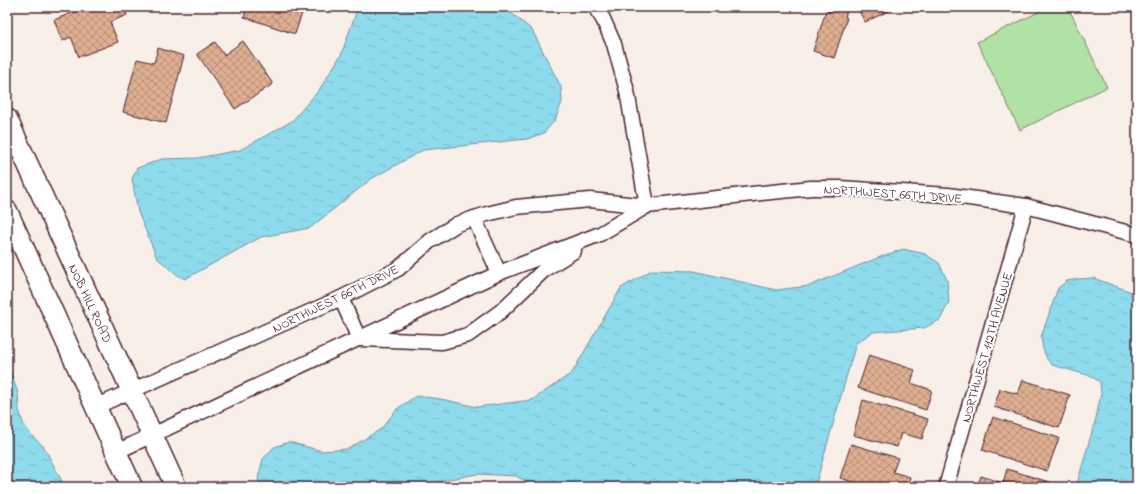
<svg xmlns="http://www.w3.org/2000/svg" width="1144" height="494" font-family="'Indie Flower',sans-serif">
  <defs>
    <pattern id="water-ripples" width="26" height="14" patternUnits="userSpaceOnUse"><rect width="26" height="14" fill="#8ddbec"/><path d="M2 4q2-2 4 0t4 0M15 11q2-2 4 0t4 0" fill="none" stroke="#7bbccb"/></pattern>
    <pattern id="building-cross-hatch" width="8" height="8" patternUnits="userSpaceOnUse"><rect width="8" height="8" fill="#dfaf91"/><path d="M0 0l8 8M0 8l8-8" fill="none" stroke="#b78e77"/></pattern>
  </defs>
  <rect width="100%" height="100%" fill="#f9efe9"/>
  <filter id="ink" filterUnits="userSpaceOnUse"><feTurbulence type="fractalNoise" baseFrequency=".025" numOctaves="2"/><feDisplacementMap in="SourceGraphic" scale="8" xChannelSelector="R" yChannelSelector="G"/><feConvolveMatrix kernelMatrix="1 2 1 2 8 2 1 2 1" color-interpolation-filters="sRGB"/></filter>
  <g filter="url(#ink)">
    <polygon fill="#afe2a4" stroke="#7c8068" points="1049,7 1068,7 1107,87 1020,130 977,42"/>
    <g fill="url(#water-ripples)" stroke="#72909f">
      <polygon points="358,7 504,7 532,30 561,87 562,102 555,120 544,133 527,139 423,150 371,179 310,228 261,237 185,279 179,276 157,258 138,212 132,179 137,168 162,159 198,158 240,150 292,121 319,90 341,55"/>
      <polygon points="903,249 925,254 939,263 947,280 949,302 940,320 924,328 873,332 856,343 815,487 536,487 516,476 477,474 435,482 423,487 262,487 258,479 263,459 274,447 289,442 322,451 348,449 381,429 397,409 416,396 441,399 477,407 532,400 572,373 621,288 652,270 694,271 776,290 809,286 875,259"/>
      <polygon points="1093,278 1137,294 1137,487 1076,487 1096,418 1101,394 1100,382 1091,376 1052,365 1047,359 1043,349 1041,337 1058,288 1067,281 1078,279"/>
      <polygon points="7,363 18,393 19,410 23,423 31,435 44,447 65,487 7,487"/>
    </g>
    <g fill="url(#building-cross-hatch)" stroke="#4a1f2b">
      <polygon points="86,7 124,7 127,15 110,22 118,42 79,57 71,37 62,41 54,20"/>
      <polygon points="247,7 304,7 295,34 244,17"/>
      <polygon points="831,7 848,7 845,17 847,18 834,58 813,51 826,11 830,12"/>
      <polygon points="857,7 897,7 865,22"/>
      <polygon points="243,41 273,84 235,109 197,54 215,42 224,55"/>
      <polygon points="158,48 184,56 166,123 123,112 137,59 154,63"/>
      <polygon points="869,355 915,370 911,383 932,390 926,410 858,388"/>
      <polygon points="1023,380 1070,395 1059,428 994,407 1000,389 1018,394"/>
      <polygon points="863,400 928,419 922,439 901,433 897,447 853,435"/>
      <polygon points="993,417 1059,438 1047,471 982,450"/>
      <polygon points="851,444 898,458 893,472 910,477 907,487 869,487 840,478"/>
      <polygon points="1007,469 1052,483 1050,487 977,487 981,476 1003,483"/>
    </g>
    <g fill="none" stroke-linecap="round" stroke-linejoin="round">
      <defs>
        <g id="street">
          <polyline points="595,7 603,19 614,44 627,91 647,206"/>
          <polyline points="474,218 499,273"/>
          <polyline points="341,298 359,339"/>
          <polyline points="362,339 442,342 468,335 500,312 545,269 574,251"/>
          <polyline points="95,407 341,298 398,269 430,241 457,224 487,214 516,207 590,200 647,206 752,194 811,188 840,188 948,195 1026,206 1137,235"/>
          <polyline points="116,452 499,273 600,234 647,206"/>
          <polyline points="946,487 1026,206"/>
        </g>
        <g id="secondary">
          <polyline points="7,119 176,487"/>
          <polyline points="7,211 132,487"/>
        </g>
      </defs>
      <use href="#street" stroke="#4a1f2b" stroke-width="17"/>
      <use href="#secondary" stroke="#4a1f2b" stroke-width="23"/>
      <use href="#street" stroke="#fff" stroke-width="14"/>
      <use href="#secondary" stroke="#fff" stroke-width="20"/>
    </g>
  </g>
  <g text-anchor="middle" stroke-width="4" stroke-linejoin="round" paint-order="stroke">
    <g font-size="13" fill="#4a1f2b" stroke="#fff">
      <text transform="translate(893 193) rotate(4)" y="5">NORTHWEST 66TH DRIVE</text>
      <text transform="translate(335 298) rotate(-26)" y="5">NORTHWEST 66TH DRIVE</text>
      <text transform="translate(91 303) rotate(65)" y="5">NOB HILL ROAD</text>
      <text transform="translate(986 347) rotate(-74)" y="5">NORTHWEST 112TH AVENUE</text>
    </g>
  </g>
  <rect width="1144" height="494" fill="none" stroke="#fff" stroke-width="24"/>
  <rect x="12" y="12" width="1120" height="470" fill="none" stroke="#4a1f2b" stroke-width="1.5" filter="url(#ink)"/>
</svg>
